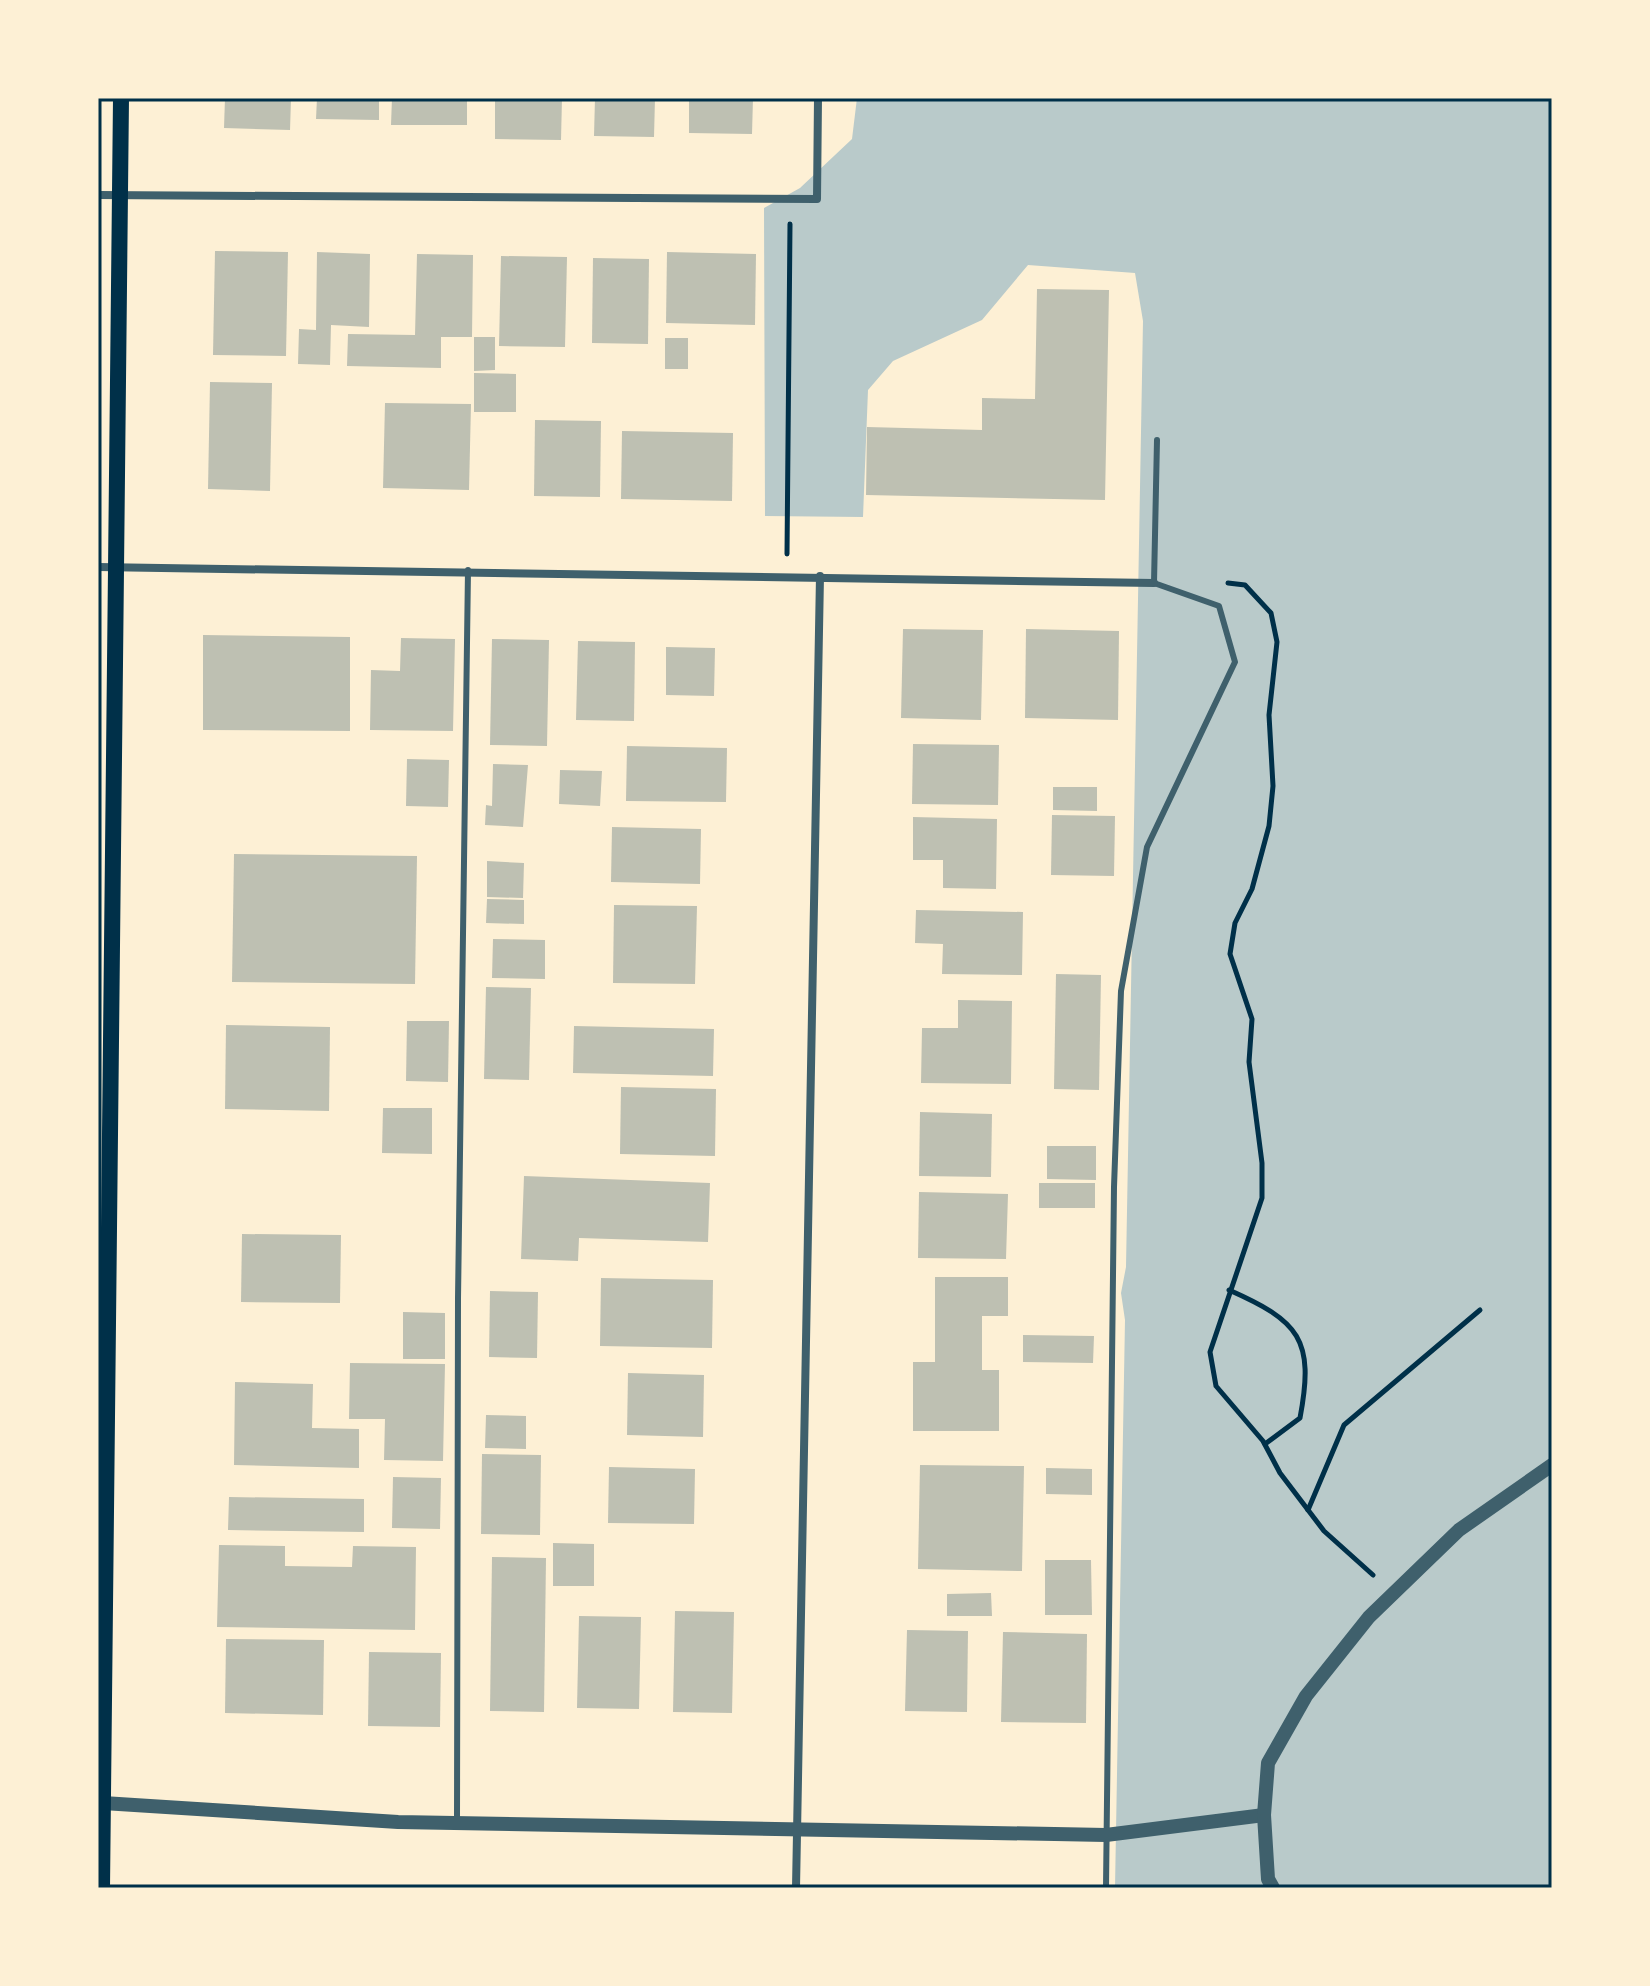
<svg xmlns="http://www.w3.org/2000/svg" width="1650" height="1986" font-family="'Libre Baskerville',serif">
  <rect width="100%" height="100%" fill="#fdf0d5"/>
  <polygon fill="#b9caca" points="857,98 1552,98 1552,1888 1115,1888 1125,1320 1121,1293 1126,1267 1143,321 1135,273 1028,265 982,320 893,361 868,390 863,517 765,516 764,208 800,188 852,139"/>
  <g fill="#bec0b2">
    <polygon points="225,98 291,98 290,130 224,128"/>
    <polygon points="317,98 379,98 379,120 316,119"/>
    <polygon points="392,98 467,98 467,125 391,125"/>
    <polygon points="495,98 562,98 561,140 495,139"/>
    <polygon points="595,98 655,98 654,137 594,136"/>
    <polygon points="689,98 753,98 752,134 689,133"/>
    <polygon points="215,251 288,252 286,356 213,355"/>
    <polygon points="317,252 370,254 369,327 331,325 330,365 298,364 299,329 316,330"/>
    <polygon points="667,252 756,254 755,325 666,323"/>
    <polygon points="417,254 473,255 472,337 441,337 441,368 347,366 348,334 415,335"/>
    <polygon points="501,256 567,257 565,347 499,346"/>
    <polygon points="593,258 649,259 648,344 592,343"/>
    <polygon points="1037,289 1109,290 1105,500 866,495 867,427 982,430 982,398 1035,399"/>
    <polygon points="474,337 495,337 495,370 474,371"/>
    <rect x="665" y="338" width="23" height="31"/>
    <polygon points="474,373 516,374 516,412 474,412"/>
    <polygon points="210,382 272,383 270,491 208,489"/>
    <polygon points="385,403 471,404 469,490 383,488"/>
    <polygon points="535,420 601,421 600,497 534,496"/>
    <polygon points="622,431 733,433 732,501 621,499"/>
    <polygon points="903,629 983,630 981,720 901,718"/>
    <polygon points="1026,629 1119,631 1118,720 1025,718"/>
    <polygon points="203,635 350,637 350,731 203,730"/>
    <polygon points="401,638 455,639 453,731 370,730 371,670 400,671"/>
    <polygon points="492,639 549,640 547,746 490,745"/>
    <polygon points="578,641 635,642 634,721 576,720"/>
    <polygon points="666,647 715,648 714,696 666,695"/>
    <polygon points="913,744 999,745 998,805 912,804"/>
    <polygon points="627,746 727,748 726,802 626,801"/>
    <polygon points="407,759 449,760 448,807 406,806"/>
    <polygon points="493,764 528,765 523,827 485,825 486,805 492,806"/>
    <polygon points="560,770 602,771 600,806 559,804"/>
    <polygon points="1053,787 1097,787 1097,811 1053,810"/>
    <polygon points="1052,815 1115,816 1114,876 1051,875"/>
    <polygon points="913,817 997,819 996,889 943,888 943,860 913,860"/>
    <polygon points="612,827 701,829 700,884 611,882"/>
    <polygon points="234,854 417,856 415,984 232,982"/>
    <polygon points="487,861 524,863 523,898 487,897"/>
    <polygon points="487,899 524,900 524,924 486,923"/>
    <polygon points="614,905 697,906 695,984 613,983"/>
    <polygon points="916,910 1023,912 1022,975 942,974 943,944 915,943"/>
    <polygon points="493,939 545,940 545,979 492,978"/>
    <polygon points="1056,974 1101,975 1099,1090 1054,1089"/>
    <polygon points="486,987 531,988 529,1080 484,1079"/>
    <polygon points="958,1000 1012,1001 1011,1084 921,1083 922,1028 958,1028"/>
    <polygon points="407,1021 449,1021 448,1082 406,1081"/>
    <polygon points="226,1025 330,1027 329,1111 225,1109"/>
    <polygon points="574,1026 714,1029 713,1076 573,1073"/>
    <polygon points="621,1087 716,1089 715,1156 620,1154"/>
    <polygon points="383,1108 432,1108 432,1154 382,1153"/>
    <polygon points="920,1112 992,1114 991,1177 919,1176"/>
    <polygon points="1047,1146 1096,1146 1096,1180 1047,1179"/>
    <polygon points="524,1176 710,1183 708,1242 579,1238 578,1261 521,1259"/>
    <rect x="1039" y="1183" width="56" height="25"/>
    <polygon points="919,1192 1008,1194 1006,1259 918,1258"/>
    <polygon points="242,1234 341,1235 340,1303 241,1302"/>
    <polygon points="935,1277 1008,1277 1008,1316 982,1316 982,1370 999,1370 999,1431 913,1431 913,1362 935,1362"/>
    <polygon points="601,1278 713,1280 712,1348 600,1346"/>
    <polygon points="490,1291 538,1292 537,1358 489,1357"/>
    <polygon points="403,1312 445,1313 445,1359 403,1359"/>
    <polygon points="1023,1335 1094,1336 1093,1363 1023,1362"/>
    <polygon points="350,1363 445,1364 443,1461 384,1460 385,1419 349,1419"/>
    <polygon points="628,1373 704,1375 703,1437 627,1435"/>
    <polygon points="235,1382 313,1384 312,1428 359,1429 359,1468 234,1465"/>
    <polygon points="486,1415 526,1416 526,1449 485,1448"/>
    <polygon points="482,1454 541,1455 540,1535 481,1534"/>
    <polygon points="920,1465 1024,1466 1022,1571 918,1569"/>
    <polygon points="609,1467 695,1469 694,1524 608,1523"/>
    <polygon points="1046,1468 1092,1469 1092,1495 1046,1494"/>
    <polygon points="393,1477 441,1478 440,1529 392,1528"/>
    <polygon points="229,1497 364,1499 364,1532 228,1530"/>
    <polygon points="553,1543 594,1544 594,1586 553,1586"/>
    <polygon points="219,1545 285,1546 285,1566 352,1567 353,1546 416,1547 415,1630 217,1627"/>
    <polygon points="492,1557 546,1558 544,1712 490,1711"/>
    <polygon points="1045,1560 1091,1560 1092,1615 1045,1615"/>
    <polygon points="991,1593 992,1616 947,1616 947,1594"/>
    <polygon points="675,1611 734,1612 732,1713 673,1712"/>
    <polygon points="579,1616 641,1617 639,1709 577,1708"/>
    <polygon points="907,1630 968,1631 967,1712 905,1711"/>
    <polygon points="1003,1632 1087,1634 1086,1723 1001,1722"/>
    <polygon points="226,1639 324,1640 323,1715 225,1713"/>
    <polygon points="369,1652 441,1653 440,1727 368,1726"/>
  </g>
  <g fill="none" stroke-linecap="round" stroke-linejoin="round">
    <g stroke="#003049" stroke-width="5">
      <polyline points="787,554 790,224"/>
      <polyline points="1228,583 1245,585 1271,613 1277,642 1269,715 1273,786 1269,826 1252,889 1235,923 1230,954 1252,1019 1249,1062 1262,1163 1262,1198 1210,1352 1216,1386 1263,1441 1280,1473 1324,1531 1373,1575"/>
      <path d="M1229 1290C1299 1321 1315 1339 1300 1418L1265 1444"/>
      <polyline points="1308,1510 1344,1425 1480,1310"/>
    </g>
    <g stroke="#3f606c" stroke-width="6">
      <polyline points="457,1822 458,1299 468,570"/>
      <polyline points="1106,1888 1114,1187 1121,991 1147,847 1235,662 1219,606 1154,583 1157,440"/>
    </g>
    <g stroke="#3f606c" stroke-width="8">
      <polyline points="98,195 817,199 818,98"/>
      <polyline points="98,567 1154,583"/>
      <polyline points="796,1888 820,576"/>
    </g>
    <g stroke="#3f606c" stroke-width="14">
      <polyline points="103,1803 398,1822 1106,1835 1264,1815"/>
      <polyline points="1273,1888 1268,1879 1264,1815 1268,1763 1306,1696 1369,1617 1459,1530 1552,1465"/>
    </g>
    <polyline stroke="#003049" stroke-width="16" points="102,1888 121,98"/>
  </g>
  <rect width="1650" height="1986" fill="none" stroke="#fdf0d5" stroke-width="200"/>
  <rect x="100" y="100" width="1450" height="1786" fill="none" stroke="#003049" stroke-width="3"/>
</svg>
